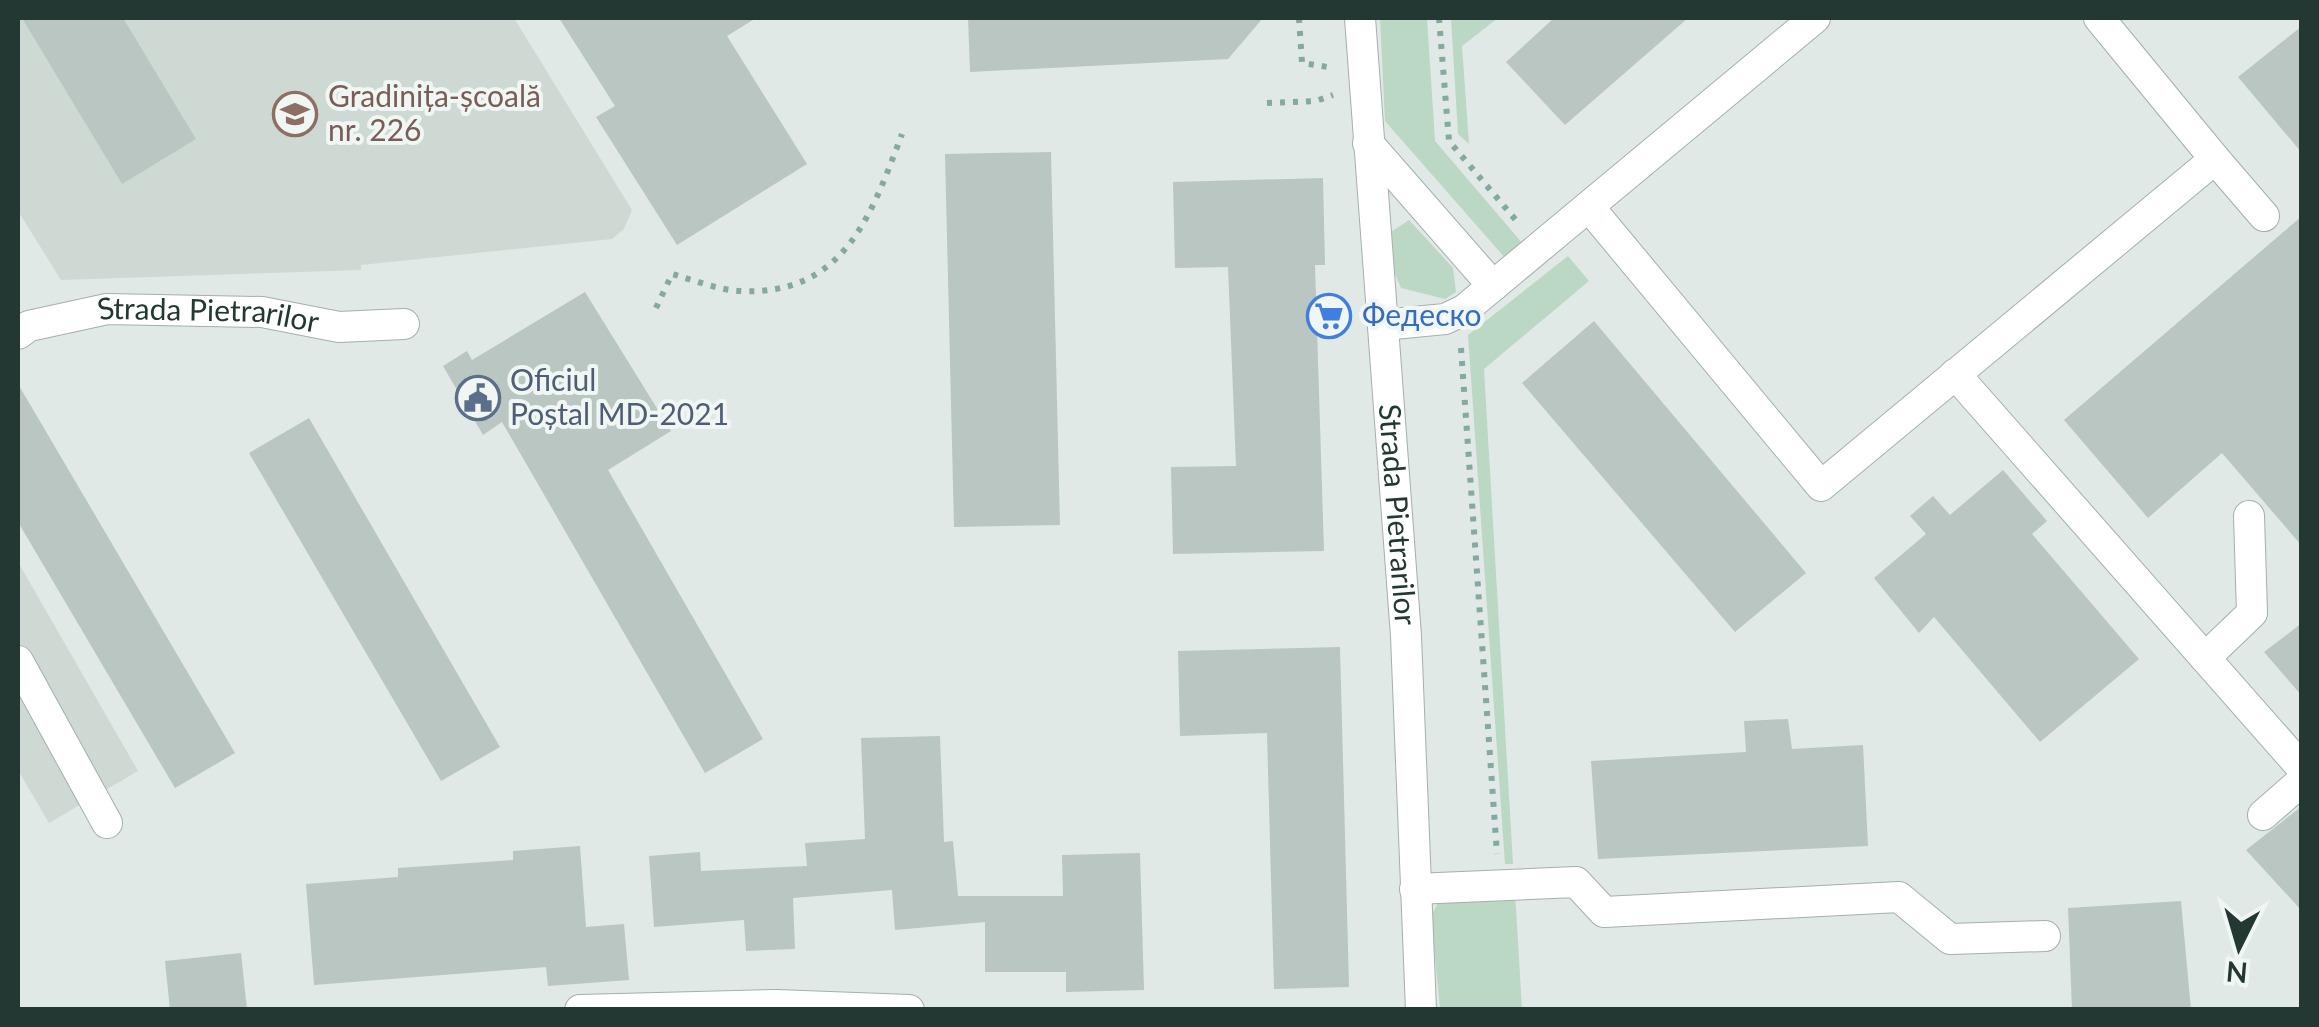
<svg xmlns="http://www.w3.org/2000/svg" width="2319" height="1027" font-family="Lato,sans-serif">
  <rect width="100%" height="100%" fill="#e0e9e5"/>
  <g fill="#ced9d4">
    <polygon points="18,18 514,18 632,210 624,229 612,239 361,265 361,270 61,280 18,211"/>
    <polygon points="18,562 138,771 49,823 18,770"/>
  </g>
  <g fill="#bbd8c4">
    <polygon points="1380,18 1427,18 1435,141 1523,244 1506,259 1385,121"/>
    <polygon points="1451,18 1498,18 1462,46 1469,144 1458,134"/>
    <polygon points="1409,220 1453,268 1456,292 1445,299 1401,288 1394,272 1391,232"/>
    <polygon points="1568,256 1589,281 1484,369 1513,864 1505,864 1468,335"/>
    <polygon points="1515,892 1522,1009 1440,1009 1431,916 1440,899"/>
  </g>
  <g fill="#b9c6c1">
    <polygon points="22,18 123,18 196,139 122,184"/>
    <polygon points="559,18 756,18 727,36 807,164 677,245 596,117 615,106"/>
    <polygon points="968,18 1263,18 1228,59 970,72"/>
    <polygon points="1554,18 1688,18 1565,125 1506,62"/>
    <polygon points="2302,26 2302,153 2238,77"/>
    <polygon points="1051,152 1060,525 954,527 945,154"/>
    <polygon points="1323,178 1325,265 1315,265 1324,551 1173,554 1171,467 1236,466 1228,267 1175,268 1173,182"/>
    <polygon points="2302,216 2302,546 2222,453 2148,518 2064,420"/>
    <polygon points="585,292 671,431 608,470 763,739 705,773 502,422 483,435 443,366 467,351 472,360"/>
    <polygon points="1594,321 1806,573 1735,632 1522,383"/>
    <polygon points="18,384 235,753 175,788 18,522"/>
    <polygon points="309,418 500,747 441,781 249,453"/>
    <polygon points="2003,470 2047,521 2032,534 2139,659 2040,742 1934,617 1919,633 1874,578 1926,534 1910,516 1933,496 1950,515"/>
    <polygon points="2302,623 2302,696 2264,652"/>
    <polygon points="1340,647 1349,987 1274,989 1267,733 1180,736 1178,651"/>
    <polygon points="1788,719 1792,749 1863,745 1868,846 1598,859 1591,761 1746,752 1744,721"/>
    <polygon points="940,736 944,842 953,841 958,896 1063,896 1062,855 1140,853 1144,990 1066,992 1066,972 985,972 985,922 895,930 892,890 793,898 795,949 746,951 744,920 654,927 649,856 700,852 701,871 807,866 805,843 865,839 861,738"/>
    <polygon points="2302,806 2302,911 2246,850"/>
    <polygon points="580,846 586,927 624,924 629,980 548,986 546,967 314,985 306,884 398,877 398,868 513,860 513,851"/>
    <polygon points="2181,901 2191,1010 2072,1010 2068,908"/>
    <polygon points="241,953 247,1010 170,1010 165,961"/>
  </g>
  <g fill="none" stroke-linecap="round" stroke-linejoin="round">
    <defs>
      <g id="minor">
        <path id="s1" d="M1360 18 1406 636 1421 1010"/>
        <polyline points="1368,143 1493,286"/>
        <polyline points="2215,159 2264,216"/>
        <polyline points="1589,207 1821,486 2215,159 2099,18"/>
        <polyline points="1383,325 1445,319 1464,310 1815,18"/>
        <path id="s2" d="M18 334 29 326 107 309 262 312 339 327 404 324"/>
        <polyline points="1955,374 2302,768"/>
        <polyline points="2205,658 2252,613 2249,516"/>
        <polyline points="18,661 107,823"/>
        <polyline points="2263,815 2302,781"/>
        <polyline points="1415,889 1576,882 1604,912 1899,897 1950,939 2045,936"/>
        <polyline points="580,1010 776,1005 909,1010"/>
      </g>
    </defs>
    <use href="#minor" stroke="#a4b0ac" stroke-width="32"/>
    <g stroke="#84a99f" stroke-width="6" stroke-dasharray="5 8" stroke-linecap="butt">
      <polyline points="1299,18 1302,63 1334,68"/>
      <polyline points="1439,18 1449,141 1520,225"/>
      <polyline points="1267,103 1316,101 1333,95"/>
      <path d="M656 308 672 274C694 280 718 290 740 291 844 296 871 216 902 134"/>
      <polyline points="1461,348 1497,854"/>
    </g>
    <use href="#minor" stroke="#fff" stroke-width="30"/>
  </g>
  <defs>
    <symbol id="school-ring" viewBox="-11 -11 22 22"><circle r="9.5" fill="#f0f6f3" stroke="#8d6e63" stroke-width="1.5"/><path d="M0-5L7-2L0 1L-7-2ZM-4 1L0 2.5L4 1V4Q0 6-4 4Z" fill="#8d6e63"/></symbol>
    <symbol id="supermarket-ring" viewBox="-11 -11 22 22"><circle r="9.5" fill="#f0f6f3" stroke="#3f7fe0" stroke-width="1.5"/><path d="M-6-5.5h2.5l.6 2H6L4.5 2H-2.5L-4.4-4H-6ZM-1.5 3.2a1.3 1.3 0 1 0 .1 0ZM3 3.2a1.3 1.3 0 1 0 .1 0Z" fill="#3f7fe0"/></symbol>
    <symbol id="civic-ring" viewBox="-11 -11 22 22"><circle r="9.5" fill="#f0f6f3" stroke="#5c6f8a" stroke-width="1.5"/><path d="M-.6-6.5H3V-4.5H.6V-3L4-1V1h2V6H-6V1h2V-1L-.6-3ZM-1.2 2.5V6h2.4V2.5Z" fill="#5c6f8a"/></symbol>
  </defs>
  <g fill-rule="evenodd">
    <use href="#school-ring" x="270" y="89" width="50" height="50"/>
    <use href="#supermarket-ring" x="1304" y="291" width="50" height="50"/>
    <use href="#civic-ring" x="453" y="373" width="50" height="50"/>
  </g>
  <g text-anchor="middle" stroke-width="8" stroke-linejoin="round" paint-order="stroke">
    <g font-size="30" fill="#785e54" stroke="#f0f6f3" text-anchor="start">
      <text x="328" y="107">Gradinița-școală<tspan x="328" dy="34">nr. 226</tspan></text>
    </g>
    <g font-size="30" fill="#366cbe" stroke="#f0f6f3" text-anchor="start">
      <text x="1362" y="326">Федеско</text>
    </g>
    <g font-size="30" fill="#233733" stroke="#f0f6f3">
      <text dy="10" stroke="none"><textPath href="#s2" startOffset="195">Strada Pietrarilor</textPath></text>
      <text dy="10" stroke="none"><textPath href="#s1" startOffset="498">Strada Pietrarilor</textPath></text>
    </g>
    <g font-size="30" fill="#4e5e75" stroke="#f0f6f3" text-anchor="start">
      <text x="510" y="391">Oficiul<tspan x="510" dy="34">Poștal MD-2021</tspan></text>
    </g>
  </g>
  <rect width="2319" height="1027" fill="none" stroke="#233733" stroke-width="40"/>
  <g transform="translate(2239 947) rotate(185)" stroke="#f0f6f3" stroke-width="8" paint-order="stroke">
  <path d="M0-8L18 38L0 25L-18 38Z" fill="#233733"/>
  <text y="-15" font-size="28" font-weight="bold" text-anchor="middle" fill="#233733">N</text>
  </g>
</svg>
